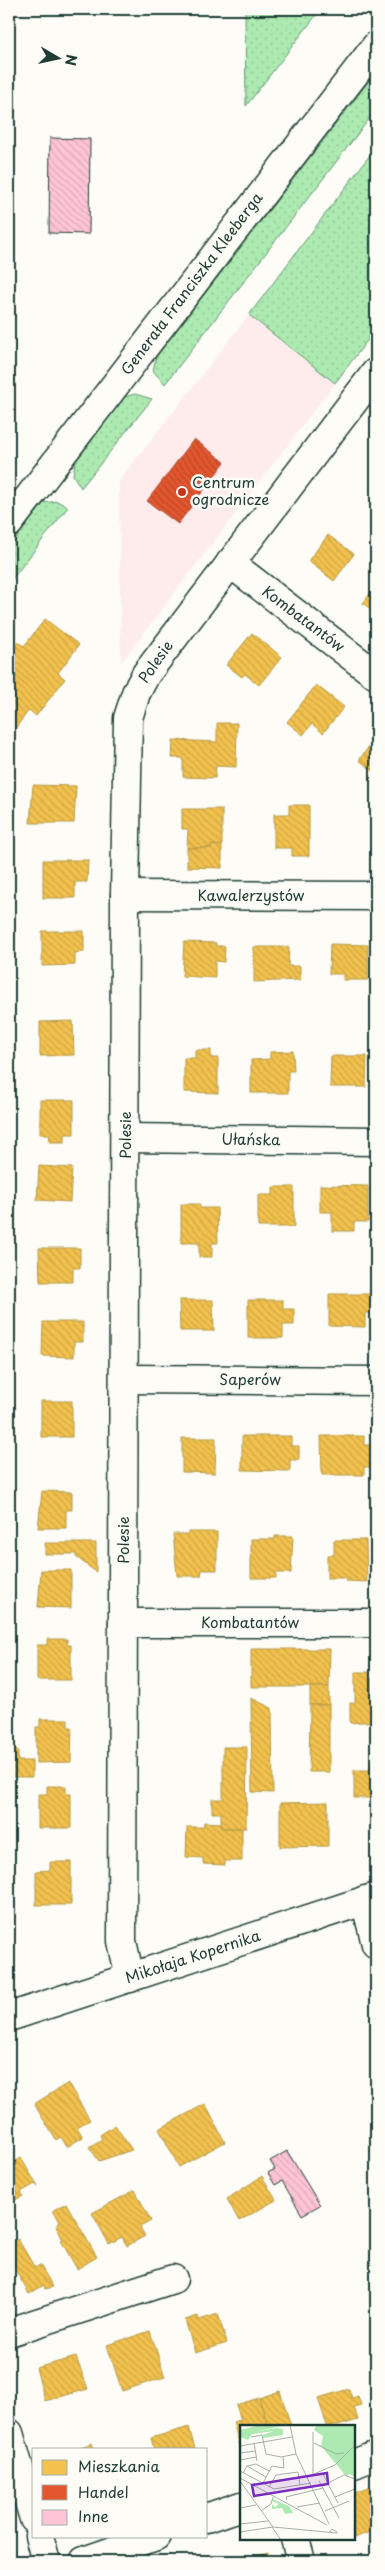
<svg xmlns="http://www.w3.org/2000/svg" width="385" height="2570" font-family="'Playpen Sans',sans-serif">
  <defs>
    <pattern id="green-dots" width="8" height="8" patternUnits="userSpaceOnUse" patternTransform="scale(1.25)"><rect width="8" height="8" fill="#aceab1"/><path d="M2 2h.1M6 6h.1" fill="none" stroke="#94ca99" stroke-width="1.8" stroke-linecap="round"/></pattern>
    <pattern id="homes-back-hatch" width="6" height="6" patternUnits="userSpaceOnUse" patternTransform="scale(1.25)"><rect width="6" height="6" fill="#f2c14e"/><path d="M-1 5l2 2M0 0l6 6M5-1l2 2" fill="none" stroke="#cfa745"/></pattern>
    <pattern id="shops-back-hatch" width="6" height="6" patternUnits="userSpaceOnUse" patternTransform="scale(1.25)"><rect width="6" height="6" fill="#e4572e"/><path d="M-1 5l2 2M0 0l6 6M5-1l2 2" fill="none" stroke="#b84928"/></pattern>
    <pattern id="building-back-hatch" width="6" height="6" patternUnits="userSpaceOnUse" patternTransform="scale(1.25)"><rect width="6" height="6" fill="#ffc5d7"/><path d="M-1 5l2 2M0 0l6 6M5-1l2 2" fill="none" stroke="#daaab9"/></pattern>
  </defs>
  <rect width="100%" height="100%" fill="#fdfcf7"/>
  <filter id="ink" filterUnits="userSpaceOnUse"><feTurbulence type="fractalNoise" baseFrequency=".02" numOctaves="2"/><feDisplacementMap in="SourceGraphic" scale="10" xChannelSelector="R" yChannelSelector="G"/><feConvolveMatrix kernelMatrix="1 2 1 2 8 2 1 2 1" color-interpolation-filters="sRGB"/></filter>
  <g filter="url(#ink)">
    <polygon fill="#feeced" points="249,315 335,383 121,663 119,481"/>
    <g fill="url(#green-dots)" stroke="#669472">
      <polygon points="245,9 321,9 246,106"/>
      <polygon points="376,72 376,110 165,384 153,371 156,357"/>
      <polygon points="376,147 376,329 335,383 249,315"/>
      <polygon points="135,394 152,399 81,488 73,475 75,463 124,397"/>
      <polygon points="57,501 68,507 9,583 9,547 44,503"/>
    </g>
    <g fill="url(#homes-back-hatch)" stroke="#b39946">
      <polygon points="328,535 354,554 334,581 308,561"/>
      <polygon points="376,586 376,614 363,603"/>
      <polygon points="45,619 79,645 58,673 65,679 36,716 29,710 9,737 9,654 18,642 24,646"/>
      <polygon points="252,633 282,657 259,685 245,674 242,677 226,665"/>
      <polygon points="316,685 344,707 323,733 312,724 303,735 287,722"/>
      <polygon points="217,723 237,723 236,767 216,766 215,778 183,777 183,758 172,758 173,740 217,742"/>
      <polygon points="376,737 376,773 359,760"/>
      <polygon points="33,785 76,786 74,823 30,823"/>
      <polygon points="289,805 309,805 309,856 292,856 292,848 274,848 274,814 289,814"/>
      <polygon points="182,809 222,809 222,846 211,845 211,848 187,848 188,829 182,829"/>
      <polygon points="211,845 222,846 222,868 187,867 187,848 211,848"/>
      <polygon points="43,860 88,860 87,882 75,882 75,898 43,898"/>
      <polygon points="42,931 84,931 84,952 75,953 75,965 42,966"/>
      <polygon points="184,942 216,943 216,946 225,946 224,962 215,961 215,978 182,976"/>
      <polygon points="330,944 368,945 368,980 343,980 343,974 329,974"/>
      <polygon points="254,947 289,947 288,966 300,966 300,980 254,982"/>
      <polygon points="73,1021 74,1055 40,1056 40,1022"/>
      <polygon points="195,1050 211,1050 211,1058 218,1058 218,1093 184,1092 184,1058 195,1058"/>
      <polygon points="293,1051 294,1071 288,1071 288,1093 251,1093 251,1060 270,1059 270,1052"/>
      <polygon points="331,1056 367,1056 366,1087 330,1087"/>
      <polygon points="40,1100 74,1100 74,1134 65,1134 65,1142 49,1142 50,1134 40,1134"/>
      <polygon points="39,1166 72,1168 70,1202 37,1200"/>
      <polygon points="320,1185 368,1186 368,1222 354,1222 354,1231 332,1231 332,1212 320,1212"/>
      <polygon points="273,1187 294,1187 294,1227 258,1227 258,1195 273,1195"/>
      <polygon points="181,1204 200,1204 200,1208 217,1208 218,1243 212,1243 212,1257 199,1257 199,1243 181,1243"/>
      <polygon points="39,1248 80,1248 80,1268 73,1268 73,1282 40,1282"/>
      <polygon points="329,1294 372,1294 372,1313 365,1313 365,1327 329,1326"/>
      <polygon points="179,1300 213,1300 214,1331 180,1331"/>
      <polygon points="248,1300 283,1300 283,1309 294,1309 294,1325 283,1325 283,1338 248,1338"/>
      <polygon points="43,1322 83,1322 83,1342 74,1342 74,1357 42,1356"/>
      <rect x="41" y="1401" width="31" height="36"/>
      <polygon points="242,1436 291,1436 291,1446 299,1446 299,1460 290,1460 290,1471 242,1470"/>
      <polygon points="321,1436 364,1436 364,1445 372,1445 372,1467 364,1467 364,1475 322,1475"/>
      <polygon points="182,1438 216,1438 215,1473 182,1472"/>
      <polygon points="42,1491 72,1492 72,1510 66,1510 66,1528 38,1528"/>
      <polygon points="188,1532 217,1532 217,1570 202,1570 201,1576 177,1576 173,1534 188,1534"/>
      <polygon points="275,1536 293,1536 291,1573 276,1573 276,1578 251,1578 251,1539 275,1539"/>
      <polygon points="334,1540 366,1540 367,1582 346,1581 346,1578 327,1578 327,1555 334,1555"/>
      <polygon points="45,1543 96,1543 96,1572 76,1557 76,1554 45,1554"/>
      <polygon points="41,1570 71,1570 71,1608 38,1607"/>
      <polygon points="47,1639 67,1639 67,1645 71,1645 71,1680 37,1680 37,1645 47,1645"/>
      <polygon points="251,1649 330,1649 329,1687 251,1687"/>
      <polygon points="355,1672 369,1672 369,1679 376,1679 376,1721 350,1723 350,1703 355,1703"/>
      <rect x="310" y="1687" width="19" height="18"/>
      <polygon points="251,1698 272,1708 273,1793 252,1792"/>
      <polygon points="310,1705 329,1705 329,1772 309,1772"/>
      <polygon points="40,1719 68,1719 68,1727 72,1727 71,1762 36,1763 36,1727 40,1727"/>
      <polygon points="223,1747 247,1747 246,1828 221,1828 221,1813 212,1813 212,1799 223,1799"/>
      <polygon points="18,1750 18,1761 32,1761 32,1777 9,1777 9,1751"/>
      <polygon points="371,1760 376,1760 376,1798 354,1798 354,1770 370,1770"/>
      <polygon points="47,1786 66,1786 66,1794 71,1794 71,1828 38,1828 38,1794 47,1794"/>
      <polygon points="328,1802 328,1846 280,1847 280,1803"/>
      <polygon points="204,1822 221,1823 221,1828 242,1828 242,1861 225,1861 225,1865 203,1864 203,1858 186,1857 187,1827 203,1827"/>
      <polygon points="50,1862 71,1862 71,1905 36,1905 36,1871 50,1870"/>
      <polygon points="68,2083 90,2120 77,2127 83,2137 67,2147 61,2137 56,2140 34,2104"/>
      <polygon points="205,2104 225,2142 179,2167 159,2129"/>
      <polygon points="115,2125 132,2150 99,2161 89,2147 102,2139 100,2135"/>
      <polygon points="21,2158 38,2187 35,2184 21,2192 23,2196 9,2203 9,2165"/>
      <polygon points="262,2176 276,2200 239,2221 227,2199"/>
      <polygon points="135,2190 151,2221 140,2227 145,2236 127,2246 122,2237 109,2244 92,2213"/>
      <polygon points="66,2203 97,2257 77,2269 61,2241 63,2240 56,2226 60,2221 53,2211"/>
      <polygon points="18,2239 35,2268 40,2265 53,2287 45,2289 44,2285 29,2294 9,2259 9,2245"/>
      <polygon points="218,2314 227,2343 195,2353 185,2320 198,2316 199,2320"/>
      <polygon points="150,2331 165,2377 122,2391 107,2345"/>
      <polygon points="76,2357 88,2389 45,2401 36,2368"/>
      <polygon points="349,2389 352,2398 358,2396 361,2405 354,2407 358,2420 338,2426 327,2426 318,2398"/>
      <polygon points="280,2391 291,2426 268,2426 259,2398"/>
      <polygon points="259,2398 268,2426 241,2426 241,2450 233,2422 241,2420 236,2405"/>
      <polygon points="189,2427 195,2449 154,2449 151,2438"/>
      <polygon points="92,2443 94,2449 76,2449"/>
      <polygon points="371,2487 376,2500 376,2525 372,2527 373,2531 354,2538 354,2493"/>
      <polygon points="268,2553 270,2561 241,2561"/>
    </g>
    <polygon fill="url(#shops-back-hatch)" stroke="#a94f30" points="194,439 225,462 178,524 147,501"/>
    <g fill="url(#building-back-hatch)" stroke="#1f3d34">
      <polygon points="50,138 90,139 89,234 49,233"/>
      <polygon points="287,2151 320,2205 302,2215 282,2181 275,2185 268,2173 275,2169 270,2161"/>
    </g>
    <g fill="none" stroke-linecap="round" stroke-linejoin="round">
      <defs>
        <g id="minor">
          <polyline points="230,563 376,675"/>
          <polyline points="125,895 376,896"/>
          <polyline points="126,1138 376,1141"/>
          <polyline points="125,1379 376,1381"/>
          <polyline points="123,1623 376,1623"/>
          <polyline points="365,1900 376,1944"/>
          <polyline points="130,1978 122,1941 125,895 128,718 136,693 146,674 376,372"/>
          <polyline points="9,2332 173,2279"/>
          <polyline points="9,2433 34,2519"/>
          <polyline points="354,2464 376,2455"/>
          <polyline points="206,2518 241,2506"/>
          <polyline points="39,2536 46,2561"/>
          <polyline points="295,2539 301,2561"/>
          <polyline points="84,2561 156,2536"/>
        </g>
        <polyline id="tertiary" points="9,2017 376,1897"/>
        <polyline id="secondary" points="9,523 376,46"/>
      </defs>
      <use href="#minor" stroke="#1f3d34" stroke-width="31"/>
      <use href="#tertiary" stroke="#1f3d34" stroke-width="31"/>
      <use href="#secondary" stroke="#1f3d34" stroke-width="31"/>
      <use href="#minor" stroke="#fdfcf7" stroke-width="28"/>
      <use href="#tertiary" stroke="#fdfcf7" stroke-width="28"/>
      <use href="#secondary" stroke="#fdfcf7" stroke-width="28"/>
    </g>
  </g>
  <circle fill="#c8321e" stroke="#fdfcf7" stroke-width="2" cx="182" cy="492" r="5"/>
  <g text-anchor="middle" stroke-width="5" stroke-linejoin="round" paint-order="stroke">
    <g font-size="15" fill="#1f3d34" stroke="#fdfcf7">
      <text transform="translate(192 284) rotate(-53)" y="5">Generała Franciszka Kleeberga</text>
      <text transform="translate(303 619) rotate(37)" y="5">Kombatantów</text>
      <text transform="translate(156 662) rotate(-55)" y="5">Polesie</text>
      <text x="251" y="901">Kawalerzystów</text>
      <text transform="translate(126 1135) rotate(-90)" y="5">Polesie</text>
      <text transform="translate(251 1140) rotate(1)" y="5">Ułańska</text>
      <text x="250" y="1385">Saperów</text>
      <text transform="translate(124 1540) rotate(-90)" y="5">Polesie</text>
      <text x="250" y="1628">Kombatantów</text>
      <text transform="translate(193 1957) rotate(-18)" y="5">Mikołaja Kopernika</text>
    </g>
    <g font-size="15" fill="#1f3d34" stroke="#fdfcf7" text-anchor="start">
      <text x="192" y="488">Centrum<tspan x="192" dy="17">ogrodnicze</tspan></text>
    </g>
  </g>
  <g transform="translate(240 2425)">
    <rect width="115" height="115" fill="#fdfcf7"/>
    <path d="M20 0 41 1 14 7 37 3 43 4V10L23 13V10L34 6 12 9 8 15 0 12V5ZM77 0H115V52L110 49 106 51 81 21 83 11 74 5ZM33 74 50 82 53 88 45 89 42 83 32 84V79L35 82 39 79 32 76Z" fill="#aceab1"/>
    <path fill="none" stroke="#a4b0a9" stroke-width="1" d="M50 0 56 29 89 99M73 7V49M11 12 22 10 26 29 41 32 56 29M14 18 17 36M74 18 96 29 104 28M0 21 52 12M0 28 15 26M0 35 16 32M7 41 26 52M32 41 44 43 43 32M0 46 34 64 71 58M3 48 7 41 16 39 29 46M83 49 98 78M67 52 95 40 115 20M0 53 87 100M0 56 33 102 97 108V107L92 104 90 107M79 56 99 93M23 58 32 41M82 61 104 50 115 54M29 62 36 50 58 47 60 60M95 72 115 64M47 75 46 72 83 63M57 82 80 78M0 83 16 80M21 86 31 79 33 72M85 86 109 76M0 99 28 96M32 102 41 115M0 107 33 102"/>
    <path fill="#7b2cbf" fill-opacity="0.15" stroke="#7b2cbf" stroke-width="2.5" d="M87 48 88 59 14 71 12 60Z"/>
    <rect width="115" height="115" fill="none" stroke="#1f3d34" stroke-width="2.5"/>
  </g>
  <rect width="385" height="2570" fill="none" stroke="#fdfcf7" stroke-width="30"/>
  <rect x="15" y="15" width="355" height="2540" fill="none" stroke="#1f3d34" stroke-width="2" filter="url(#ink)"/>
  <rect x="32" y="2448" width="175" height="90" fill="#fdfcf7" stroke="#a4b0a9"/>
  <rect x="42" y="2460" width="25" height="15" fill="#f2c14e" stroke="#a4b0a9"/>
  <text x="78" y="2472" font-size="15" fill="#1f3d34">Mieszkania</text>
  <rect x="42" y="2485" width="25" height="15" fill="#e4572e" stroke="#a4b0a9"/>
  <text x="78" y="2498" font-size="15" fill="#1f3d34">Handel</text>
  <rect x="42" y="2510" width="25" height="15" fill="#ffc5d7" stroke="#a4b0a9"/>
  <text x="78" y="2522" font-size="15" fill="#1f3d34">Inne</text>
  <g transform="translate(58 58) rotate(99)" stroke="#fdfcf7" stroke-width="4" paint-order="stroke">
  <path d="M0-4L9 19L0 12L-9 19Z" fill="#1f3d34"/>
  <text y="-8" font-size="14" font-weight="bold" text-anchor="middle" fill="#1f3d34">N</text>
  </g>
</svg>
